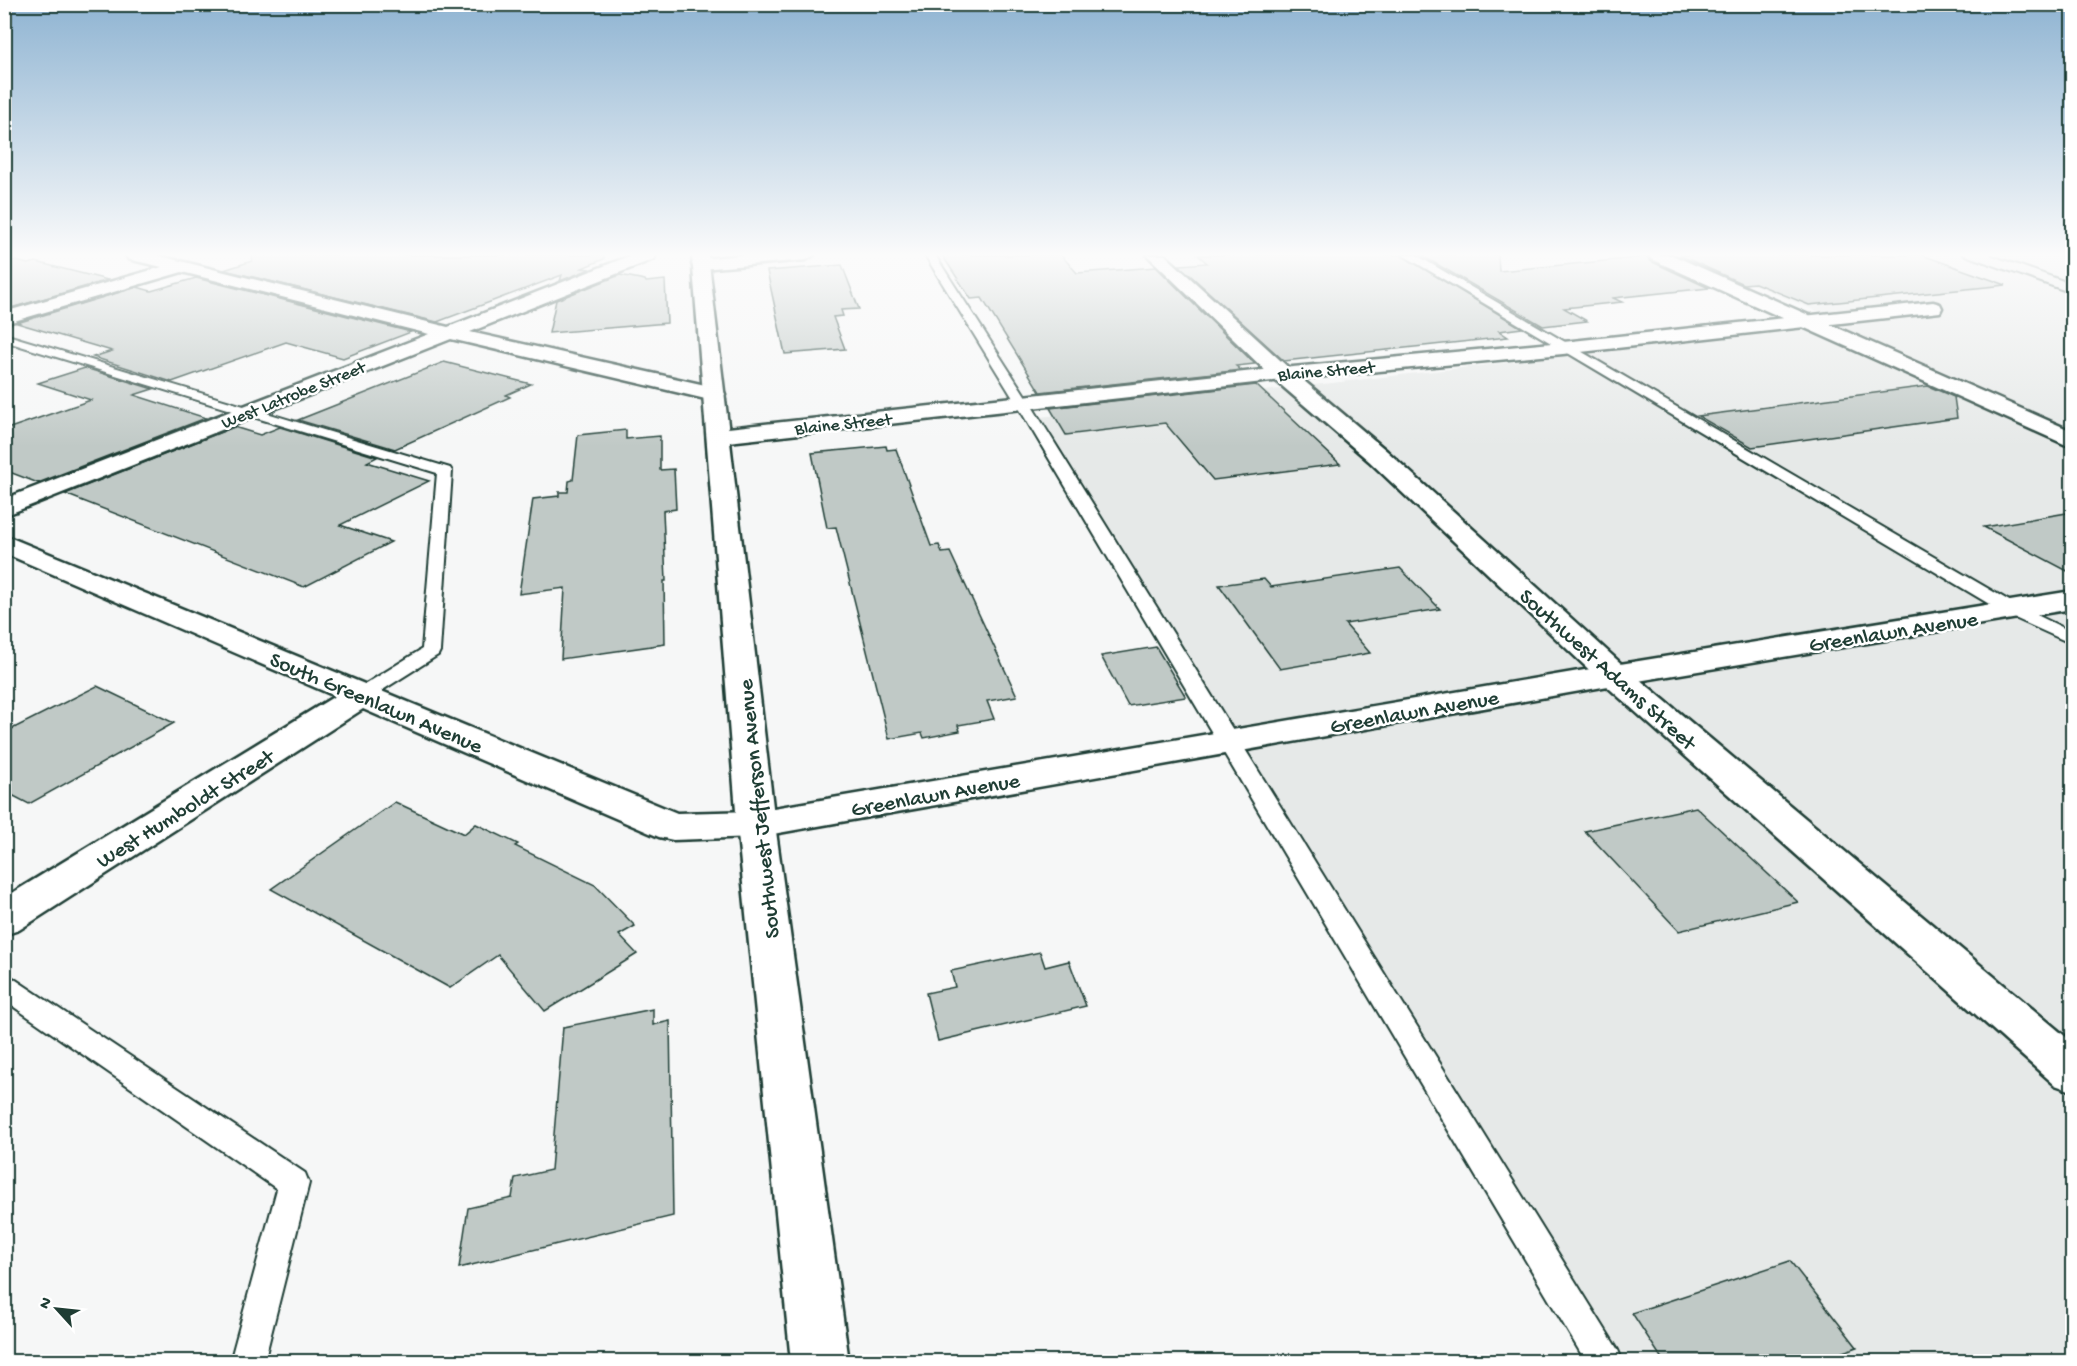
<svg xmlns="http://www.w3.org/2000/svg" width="2077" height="1366" font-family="'Gochi Hand',sans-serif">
  <rect width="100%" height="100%" fill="#f6f7f7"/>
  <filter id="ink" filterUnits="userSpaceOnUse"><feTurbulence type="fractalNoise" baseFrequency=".0167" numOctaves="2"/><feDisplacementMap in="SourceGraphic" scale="12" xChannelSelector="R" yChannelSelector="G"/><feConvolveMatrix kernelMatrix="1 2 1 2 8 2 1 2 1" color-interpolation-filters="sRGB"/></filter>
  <g filter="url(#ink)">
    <polygon fill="#e6e9e8" points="1682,255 2072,255 2072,1361 1591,1361 1032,418 1845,323"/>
    <g fill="#c0c9c6" stroke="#1f3d34" stroke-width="1.5">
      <polygon points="253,255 604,255 604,259 582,268 590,269 560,281 562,275 437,322 224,270 252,261"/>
      <polygon points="942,255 1061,255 1077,273 1156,267 1255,364 1236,366 1241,370 1040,392 982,298 971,299"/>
      <polygon points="1198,255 1401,255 1522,328 1499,331 1508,337 1284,361 1179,265 1207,263"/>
      <polygon points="1421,255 1498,255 1499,271 1647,257 1650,261 1709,288 1613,298 1622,302 1564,308 1587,321 1543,326"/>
      <polygon points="1679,255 1922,255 2006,285 1809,305 1755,283 1743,284"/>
      <polygon points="4,258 28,264 36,262 108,280 4,310"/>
      <polygon points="842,265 859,309 841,310 843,316 833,317 845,349 785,354 767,271"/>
      <polygon points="620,275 645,280 646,282 665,280 667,323 549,333 556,300"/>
      <polygon points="196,278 411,332 343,358 286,342 172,382 93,357 112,351 17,323 137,287 151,291"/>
      <polygon points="444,362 531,384 506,395 510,397 395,449 298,420"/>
      <polygon points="85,368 153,389 134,395 206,418 38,483 4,470 4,430 91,400 38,383"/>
      <polygon points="1256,385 1340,464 1213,480 1165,423 1066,435 1050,408"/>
      <polygon points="1928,386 1954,397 1957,418 1752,447 1698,416"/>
      <polygon points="234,427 260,435 280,427 377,457 367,462 429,481 340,525 391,542 304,587 65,494"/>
      <polygon points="626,430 626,439 660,436 660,470 674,469 676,509 663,511 666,581 664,581 665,644 561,659 565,588 519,594 533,499 559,496 559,492 568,492 569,481 573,480 578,435"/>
      <polygon points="886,446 887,450 896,449 931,546 939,545 942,553 950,552 1017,696 987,701 994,719 958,725 960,731 924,738 922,733 889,739 836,527 827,528 812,453"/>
      <polygon points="2073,512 2073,574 1984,527"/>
      <polygon points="1400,568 1440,609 1345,624 1370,653 1280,669 1219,585 1264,579 1271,587"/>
      <polygon points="1156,647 1186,697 1128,706 1101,656"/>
      <polygon points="97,686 174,723 29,804 4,791 4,733"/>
      <polygon points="395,802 464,834 476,824 518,844 515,846 595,885 635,926 619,935 637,954 545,1011 498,955 450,988 271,889"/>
      <polygon points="1696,807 1798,902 1679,931 1585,831"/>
      <polygon points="1040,952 1045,967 1069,961 1086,1006 938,1041 926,993 955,987 951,971"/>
      <polygon points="653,1009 653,1025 670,1021 673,1216 459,1268 468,1208 512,1198 515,1178 551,1170 563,1027"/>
      <polygon points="1790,1261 1857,1347 1815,1362 1664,1362 1632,1313"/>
    </g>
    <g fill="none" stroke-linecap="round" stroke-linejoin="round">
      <defs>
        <g id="service">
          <polygon points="925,255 935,255 1030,403 1618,1350 1623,1362 1586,1362 1016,403"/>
          <polygon points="1403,255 1416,255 2018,606 2072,632 2072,644 2006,614"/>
          <polygon points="4,334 450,468 452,471 440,651 438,655 370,698 356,698 353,694 356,690 422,649 437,473 4,341"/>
          <polygon points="4,975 13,978 305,1173 309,1183 264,1362 230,1362 277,1189 4,1000"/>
        </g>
        <g id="minor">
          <polygon points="126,255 156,255 448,327 632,255 656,255 654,259 470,332 714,387 722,389 725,394 722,399 714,401 451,339 4,516 4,499 429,334 182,272 4,324 4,312 162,267 128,259"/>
          <polygon points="742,255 814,255 806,260 701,269 695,268 692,264 695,260 701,259"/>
          <polygon points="1933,302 1940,304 1942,308 1940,312 1563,354 1282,380 719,443 711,441 707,436 711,431 719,429 1282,368 1563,342"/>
          <polygon points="4,535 677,813 756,811 1614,665 2072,591 2072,609 1614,685 756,837 673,840 659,837 363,709 19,930 4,935 4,898 335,696 4,553"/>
        </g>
        <g id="secondary">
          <polygon points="692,255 708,255 775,824 849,1362 791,1362 737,824"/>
          <polygon points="1147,255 1165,255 1290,369 1387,451 1626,668 2072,1042 2072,1091 2055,1085 1602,682 1369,461 1274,379"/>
        </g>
        <polygon id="primary" points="1649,255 1672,255 2072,431 2072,446 2064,444 1651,259"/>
      </defs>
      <use href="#service" stroke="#1f3d34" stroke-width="4"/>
      <use href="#minor" stroke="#1f3d34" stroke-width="5"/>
      <use href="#secondary" stroke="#1f3d34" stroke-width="5"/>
      <use href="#primary" stroke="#1f3d34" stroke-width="5"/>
      <use href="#service" fill="#fff" fill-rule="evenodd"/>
      <use href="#minor" fill="#fff" fill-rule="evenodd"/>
      <use href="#secondary" fill="#fff" fill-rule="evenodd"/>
      <use href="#primary" fill="#fff" fill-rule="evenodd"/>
      <g stroke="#1f3d34" stroke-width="2">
        <polyline points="1962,255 2072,294"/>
        <polyline points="1992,255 2072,283"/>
      </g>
    </g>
  </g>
  <linearGradient id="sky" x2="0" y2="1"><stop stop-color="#8fb4d2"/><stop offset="0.57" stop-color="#fbfbfb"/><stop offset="1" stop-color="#fbfbfb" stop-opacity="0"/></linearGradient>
  <rect width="2077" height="447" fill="url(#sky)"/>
  <g text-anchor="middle" stroke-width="5" stroke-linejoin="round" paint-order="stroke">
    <g font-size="18" fill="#1f3d34" stroke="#fff">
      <text transform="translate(1326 370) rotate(-5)" y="6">Blaine Street</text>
      <text transform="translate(293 394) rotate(-22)" y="6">West Latrobe Street</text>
      <text transform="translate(843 423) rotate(-6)" y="6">Blaine Street</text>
    </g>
    <g font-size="22" fill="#1f3d34" stroke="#fff">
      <text transform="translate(1893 630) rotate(-9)" y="8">Greenlawn Avenue</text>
      <text transform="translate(1609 668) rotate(42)" y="8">Southwest Adams Street</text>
      <text transform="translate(377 701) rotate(23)" y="8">South Greenlawn Avenue</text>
      <text transform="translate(1414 710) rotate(-10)" y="8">Greenlawn Avenue</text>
      <text transform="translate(935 793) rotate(-10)" y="8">Greenlawn Avenue</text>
      <text transform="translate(184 807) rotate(-32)" y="8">West Humboldt Street</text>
      <text transform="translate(757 809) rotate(-96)" y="8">Southwest Jefferson Avenue</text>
    </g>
  </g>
  <rect width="2077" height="1366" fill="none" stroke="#fff" stroke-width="24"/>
  <rect x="12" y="12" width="2053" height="1342" fill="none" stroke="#1f3d34" stroke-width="2" filter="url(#ink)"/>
  <g transform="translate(57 1309) rotate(297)" stroke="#ffffff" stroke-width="4.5" paint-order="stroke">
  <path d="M0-4.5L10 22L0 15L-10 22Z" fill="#1f3d34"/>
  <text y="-9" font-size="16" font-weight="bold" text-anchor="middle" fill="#1f3d34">N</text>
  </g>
</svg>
